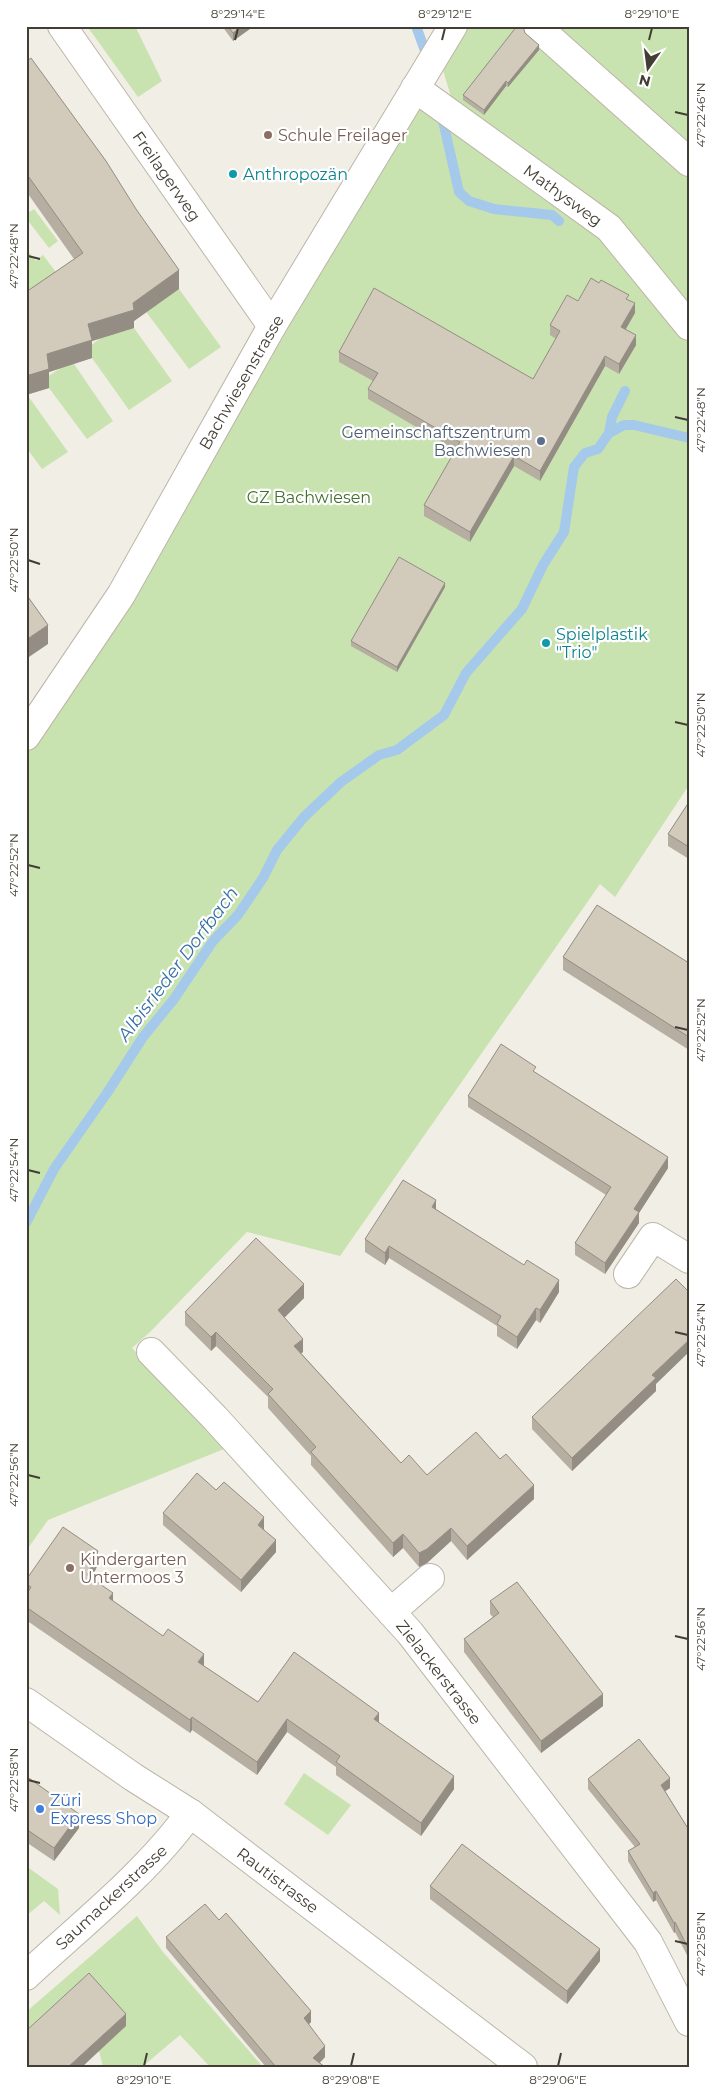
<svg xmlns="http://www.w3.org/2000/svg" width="715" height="2093" font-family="Montserrat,sans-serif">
  <rect width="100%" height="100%" fill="#f1eee5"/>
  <g fill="#c9e3b0">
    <polygon points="87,26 135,26 162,81 138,97"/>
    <polygon points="469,26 689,26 689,310 451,97 443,70"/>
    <polygon points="421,108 597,233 633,272 689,344 689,785 615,897 600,884 340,1256 247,1232 150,1332 132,1348 229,1447 48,1520 26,1551 26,754 117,620 179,522 173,516 259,358 268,363 408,117"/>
    <polygon points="34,209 58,241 49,248 26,218 26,214"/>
    <polygon points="27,250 36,261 43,255 59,276 26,301"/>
    <polygon points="179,289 221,347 189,369 144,309 158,304"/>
    <polygon points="134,328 172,381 129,410 92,358 89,347 111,330"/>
    <polygon points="72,361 113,421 87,439 49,388 47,377"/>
    <polygon points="26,393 68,452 42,469 26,447"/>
    <polygon points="304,1773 351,1805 328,1835 284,1804"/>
    <polygon points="26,1866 58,1889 60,1915 44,1901 26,1916"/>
    <polygon points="137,1916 163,1952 263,2067 210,2067 180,2035 142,2067 103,2067 99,2051 26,2043 26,2012"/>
  </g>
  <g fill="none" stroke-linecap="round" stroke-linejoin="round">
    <g stroke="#a5c9ea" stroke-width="10">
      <polyline points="416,26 424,48"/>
      <polyline points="443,121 459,192 469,201 494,209 552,215 559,221"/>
      <polyline points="609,433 624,425 634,425 689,438"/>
      <polyline points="26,1223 54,1169 107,1093 143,1037 174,999 213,941 238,915 263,878 277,850 304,817 341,782 379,755 397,750 444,715 466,673 522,609 543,565 564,532 574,467 585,453 598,449 609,433 612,417 625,391"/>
    </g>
    <defs>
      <g id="minor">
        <polyline points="62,26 272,326"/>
        <polyline points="536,26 689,162"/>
        <polyline points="415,88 609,228 689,326"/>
        <polyline points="26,736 121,595 272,326 453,26"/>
        <polyline points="628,1274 653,1237 689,1259"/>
        <polyline points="151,1352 215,1418 410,1633 648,1942 689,2022"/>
        <polyline points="391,1612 430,1578"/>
        <polyline points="26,1702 133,1777 190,1813 523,2067"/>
        <path d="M26 1976C81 1925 147 1873 190 1813"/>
      </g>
    </defs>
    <use href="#minor" stroke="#bcb6a8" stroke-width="30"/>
    <use href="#minor" stroke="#fff" stroke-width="28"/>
  </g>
  <g fill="#b5aea1">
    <polygon points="222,26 254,26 233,41"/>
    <polygon points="525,33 539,50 508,87 506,86 484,115 463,100 463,95"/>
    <polygon points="26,62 179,289 134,321 134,328 92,341 92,358 49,372 49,388 26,395 26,292 74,259 26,191"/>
    <polygon points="629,300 635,313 626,329 636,345 619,374 605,366 540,481 514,466 470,542 424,516 424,505 456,450 368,399 368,389 373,381 339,362 339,352 533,379 556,339 550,335 550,325 578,301"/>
    <polygon points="445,587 397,672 351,646 351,641"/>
    <polygon points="689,802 689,859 668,846 668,834"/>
    <polygon points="563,957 689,963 689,1050 563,970"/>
    <polygon points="536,1073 668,1168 639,1213 639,1223 605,1274 575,1255 575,1243 606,1195 468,1107 468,1096"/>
    <polygon points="436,1209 559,1292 540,1323 536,1320 517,1349 497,1336 497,1326 389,1258 385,1265 365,1252 365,1239"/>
    <polygon points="304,1298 284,1318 303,1352 301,1353 401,1463 427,1475 534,1499 467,1560 451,1541 427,1563 419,1567 403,1548 393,1557 311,1465 311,1456 268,1408 268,1397 216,1346 211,1351 185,1325 185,1312"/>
    <polygon points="656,1384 656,1391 572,1471 532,1429 532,1417"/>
    <polygon points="163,1513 264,1529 276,1552 241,1592 163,1525"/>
    <polygon points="98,1564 92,1578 113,1601 204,1666 258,1702 379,1723 454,1789 421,1836 336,1775 336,1767 287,1732 257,1775 192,1730 190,1733 26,1620 26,1580"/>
    <polygon points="490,1601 603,1706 541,1753 464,1652 464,1639 493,1617 490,1614"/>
    <polygon points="26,1776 79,1828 54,1861 26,1842"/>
    <polygon points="588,1779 670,1788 665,1791 689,1830 689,1959 675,1932 674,1933 656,1900 653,1902 628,1861 628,1851 635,1847 588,1789"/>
    <polygon points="430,1886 600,1961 567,2004 430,1899"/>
    <polygon points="219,1920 311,2022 309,2024 325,2057 320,2063 325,2067 266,2067 166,1948 166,1937"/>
  </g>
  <g fill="#938d83">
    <polygon points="242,26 254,26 233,41 233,33"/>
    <polygon points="539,45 539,50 508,87 508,83"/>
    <polygon points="506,81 506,86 484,115 484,110"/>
    <polygon points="179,270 179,289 134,321 134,328 92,341 92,358 49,372 49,388 26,395 26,376 47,354 88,324 133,303"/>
    <polygon points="635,303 635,313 621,337 621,327"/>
    <polygon points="636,335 636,345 619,374 619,364"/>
    <polygon points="605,356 605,366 540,481 540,471"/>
    <polygon points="514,456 514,466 470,542 470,532"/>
    <polygon points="445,583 445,587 397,672 397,667"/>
    <polygon points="48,625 48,644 26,659 26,640"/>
    <polygon points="668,1157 668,1168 639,1213 639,1223 605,1274 605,1263 634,1209"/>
    <polygon points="436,1200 436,1213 432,1207"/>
    <polygon points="389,1246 389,1258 385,1265 385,1253"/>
    <polygon points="559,1280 559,1292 540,1323 540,1310"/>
    <polygon points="304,1284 304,1298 278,1324 278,1310"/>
    <polygon points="536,1308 536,1320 517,1349 517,1337"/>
    <polygon points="216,1332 216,1346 211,1351 211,1337"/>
    <polygon points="303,1339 303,1352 294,1359 294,1346"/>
    <polygon points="689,1340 689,1352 656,1384 656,1391 572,1471 572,1458 652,1375"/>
    <polygon points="534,1485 534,1499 467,1560 467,1546"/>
    <polygon points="264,1517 264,1529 258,1537 258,1525"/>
    <polygon points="451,1528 451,1541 427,1563 419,1567 419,1553"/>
    <polygon points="403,1534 403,1548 393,1557 393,1543"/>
    <polygon points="276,1540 276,1552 241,1592 241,1580"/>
    <polygon points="98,1551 98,1564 87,1588 87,1575"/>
    <polygon points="113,1593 113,1606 109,1598"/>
    <polygon points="204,1654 204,1667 198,1662"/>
    <polygon points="603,1694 603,1706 541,1753 541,1741"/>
    <polygon points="379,1713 379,1726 374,1719"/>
    <polygon points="192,1717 192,1730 190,1733 190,1720"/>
    <polygon points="287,1719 287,1732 257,1775 257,1762"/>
    <polygon points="454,1776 454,1789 421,1836 421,1823"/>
    <polygon points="670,1778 670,1788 661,1794 661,1785"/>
    <polygon points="79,1814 79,1828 54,1861 54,1848"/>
    <polygon points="656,1891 656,1900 653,1902 653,1893"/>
    <polygon points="675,1922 675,1932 674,1933 674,1923"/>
    <polygon points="600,1949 600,1961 567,2004 567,1991"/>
    <polygon points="311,2011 311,2022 304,2029 304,2018"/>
    <polygon points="126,2014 126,2026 82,2067 68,2067"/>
    <polygon points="325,2046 325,2057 315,2067 313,2058"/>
  </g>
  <g fill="#d2cabb" stroke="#938d83">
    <polygon points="228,26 242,26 233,33"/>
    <polygon points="517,26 523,26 525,33 539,45 508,83 506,81 484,110 463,95"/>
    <polygon points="31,58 106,161 136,209 179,270 133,303 134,310 88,324 92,340 47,354 49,369 26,376 26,292 83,253 26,173 26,62"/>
    <polygon points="591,278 599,283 601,280 629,295 626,299 635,303 621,327 636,335 619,364 605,356 540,471 514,456 470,532 424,505 460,442 368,389 378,373 339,352 374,288 533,379 560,331 550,325 567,295 578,301"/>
    <polygon points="399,557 445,583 397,667 351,641"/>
    <polygon points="26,594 48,625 26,640"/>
    <polygon points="689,802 689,847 668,834"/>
    <polygon points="597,905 689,963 689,1037 563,957"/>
    <polygon points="501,1044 536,1067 533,1071 668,1157 634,1209 639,1212 605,1263 575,1243 611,1187 468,1096"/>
    <polygon points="403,1180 436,1200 432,1207 524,1265 527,1260 559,1280 540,1310 536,1308 517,1337 497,1324 501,1316 389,1246 385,1253 365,1239"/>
    <polygon points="256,1238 304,1284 278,1310 303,1339 294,1346 401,1463 409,1455 427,1475 476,1432 500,1459 506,1454 534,1485 467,1546 451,1528 427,1549 419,1553 403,1534 393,1543 311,1452 316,1447 268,1394 273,1389 216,1332 211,1337 185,1312"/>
    <polygon points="676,1279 689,1292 689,1340 652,1375 656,1378 572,1458 532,1417"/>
    <polygon points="197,1473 216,1490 224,1482 264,1517 258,1525 276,1540 241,1580 163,1513"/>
    <polygon points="63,1527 98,1551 87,1575 113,1593 109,1598 163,1636 168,1629 204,1654 198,1662 258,1702 294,1652 379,1713 374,1719 454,1776 421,1823 336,1762 340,1756 287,1719 257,1762 192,1717 190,1720 26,1607 26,1595 31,1587 26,1584 26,1580"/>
    <polygon points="517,1582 603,1694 541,1741 464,1639 499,1613 490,1601"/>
    <polygon points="639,1739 670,1778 661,1785 689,1830 689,1950 675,1922 674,1923 656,1891 653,1893 628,1851 640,1844 588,1779"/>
    <polygon points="26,1776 79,1814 54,1848 26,1829"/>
    <polygon points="462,1844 600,1949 567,1991 430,1886"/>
    <polygon points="205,1904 219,1920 226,1913 311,2011 304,2018 325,2046 313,2058 325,2067 276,2067 166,1937"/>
    <polygon points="89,1973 126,2014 68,2067 26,2067 26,2031"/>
  </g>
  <path fill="none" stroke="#433e35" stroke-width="2" d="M235 40 238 28M442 40 445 28M649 40 652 28M675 112 688 115M28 256 40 259M675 417 688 420M28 560 40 564M675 722 688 725M28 865 40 868M675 1027 688 1030M28 1170 40 1173M675 1332 688 1335M28 1475 40 1478M675 1636 688 1639M28 1780 40 1783M675 1941 688 1944M144 2066 147 2053M351 2066 354 2053M558 2066 561 2053"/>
  <g fill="#8d6e63" stroke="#fff" stroke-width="2">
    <circle cx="268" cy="135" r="5"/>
    <circle cx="70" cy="1568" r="5"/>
  </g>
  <g fill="#0f9aa8" stroke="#fff" stroke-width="2">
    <circle cx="233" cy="174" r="5"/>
    <circle cx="546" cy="643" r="5"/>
  </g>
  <circle fill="#5c6f8a" stroke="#fff" stroke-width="2" cx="541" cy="441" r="5"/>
  <circle fill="#3f7fe0" stroke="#fff" stroke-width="2" cx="40" cy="1809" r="5"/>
  <g text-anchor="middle" stroke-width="4.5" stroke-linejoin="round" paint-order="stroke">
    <g font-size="16" fill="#785e54" stroke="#fff" text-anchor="start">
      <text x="278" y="141">Schule Freilager</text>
      <text x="80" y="1565">Kindergarten<tspan x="80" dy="18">Untermoos 3</tspan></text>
    </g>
    <g font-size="16" fill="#0d838f" stroke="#fff" text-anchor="start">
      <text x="243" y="180">Anthropozän</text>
      <text x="556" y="640">Spielplastik<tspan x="556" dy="18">"Trio"</tspan></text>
    </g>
    <g font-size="16" fill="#433e35" stroke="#fff">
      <text transform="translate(167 176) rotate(55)" y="6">Freilagerweg</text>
      <text transform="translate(563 195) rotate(36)" y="6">Mathysweg</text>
      <text transform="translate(241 382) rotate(-60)" y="6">Bachwiesenstrasse</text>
      <text transform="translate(439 1672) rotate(52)" y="6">Zielackerstrasse</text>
      <text transform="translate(278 1880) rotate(37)" y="6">Rautistrasse</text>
      <text transform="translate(111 1897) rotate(-43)" y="6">Saumackerstrasse</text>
    </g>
    <g font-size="16" fill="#4e5e75" stroke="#fff" text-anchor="end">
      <text x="531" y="438">Gemeinschaftszentrum<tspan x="531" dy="18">Bachwiesen</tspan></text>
    </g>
    <g font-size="16" fill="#42702d" stroke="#fff">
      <text x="309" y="503">GZ Bachwiesen</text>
    </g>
    <g font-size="16" fill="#366cbe" stroke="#fff" text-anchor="start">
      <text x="50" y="1806">Züri<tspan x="50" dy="18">Express Shop</tspan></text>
    </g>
    <g font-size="18" font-style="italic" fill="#3670a7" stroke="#fff">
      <text transform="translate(178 964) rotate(-53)" y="6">Albisrieder Dorfbach</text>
    </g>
  </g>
  <rect width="715" height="2093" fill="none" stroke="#ffffff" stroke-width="55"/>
  <g transform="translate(648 68) rotate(194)" stroke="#ffffff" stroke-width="4" paint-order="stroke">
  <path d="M0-4L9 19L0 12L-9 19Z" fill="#433e35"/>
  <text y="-8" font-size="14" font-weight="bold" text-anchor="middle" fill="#433e35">N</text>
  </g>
  <rect x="28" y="28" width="660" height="2038" fill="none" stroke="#433e35" stroke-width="2"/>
  <g font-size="12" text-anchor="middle" fill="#433e35">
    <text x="238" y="18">8°29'14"E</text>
    <text x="445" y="18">8°29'12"E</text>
    <text x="652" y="18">8°29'10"E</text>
    <text transform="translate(701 115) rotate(-90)" y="4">47°22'46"N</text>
    <text transform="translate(14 256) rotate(-90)" y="4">47°22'48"N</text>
    <text transform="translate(701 420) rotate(-90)" y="4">47°22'48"N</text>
    <text transform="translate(14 560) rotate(-90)" y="4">47°22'50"N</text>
    <text transform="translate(701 725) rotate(-90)" y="4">47°22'50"N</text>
    <text transform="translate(14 865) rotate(-90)" y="4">47°22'52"N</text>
    <text transform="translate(701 1030) rotate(-90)" y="4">47°22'52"N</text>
    <text transform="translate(14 1170) rotate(-90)" y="4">47°22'54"N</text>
    <text transform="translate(701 1335) rotate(-90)" y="4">47°22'54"N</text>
    <text transform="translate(14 1475) rotate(-90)" y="4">47°22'56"N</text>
    <text transform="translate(701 1639) rotate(-90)" y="4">47°22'56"N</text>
    <text transform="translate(14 1780) rotate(-90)" y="4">47°22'58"N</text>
    <text transform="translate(701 1944) rotate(-90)" y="4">47°22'58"N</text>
    <text x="144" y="2084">8°29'10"E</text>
    <text x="351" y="2084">8°29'08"E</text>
    <text x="558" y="2084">8°29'06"E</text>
  </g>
</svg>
